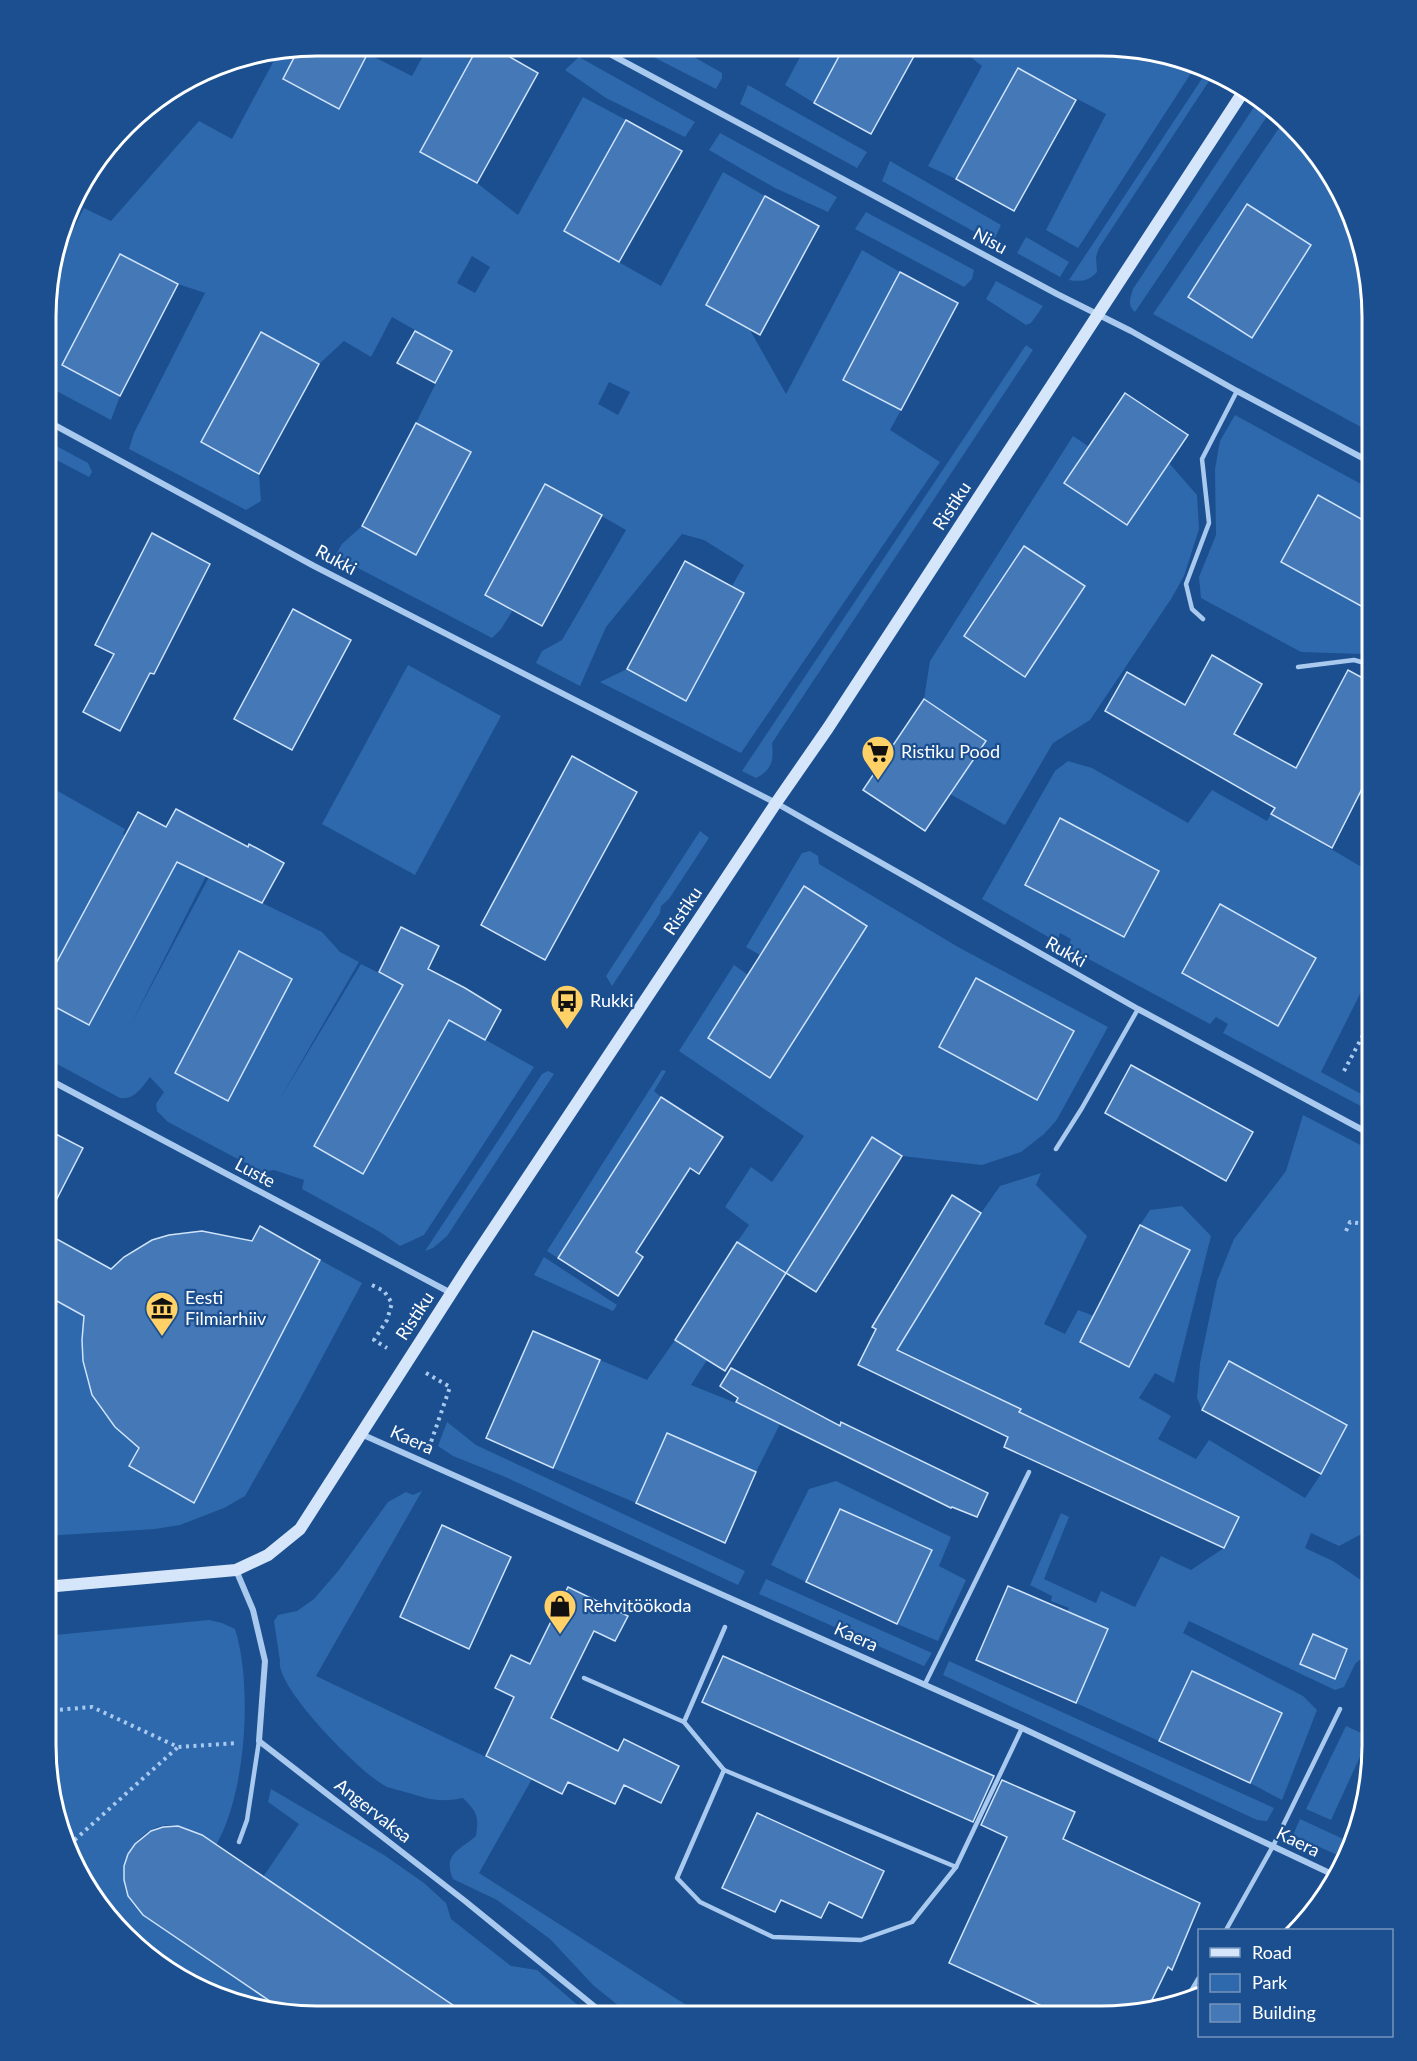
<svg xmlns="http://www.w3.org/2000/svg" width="1417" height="2061" font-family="Lato,sans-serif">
  <rect width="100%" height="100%" fill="#1b4f8f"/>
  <g fill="#2e69ad" fill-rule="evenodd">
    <path d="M429 45H479L477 183 518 215 583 97 626 120 564 231 661 286 723 172 765 196 706 305 750 330 786 394 862 250 900 272 843 380 901 410 890 430 940 462 741 753 600 682 627 669 686 701 744 593 732 586 744 565 704 540 682 534 606 627 580 686 536 663 542 651 562 640 626 530 545 484 485 595 513 610 501 629 492 638 335 556 342 544 362 526 416 555 471 452 416 423 452 351 392 317 371 357 344 341 319 364 261 332 201 442 259 474 261 501 246 510 129 449 134 433 205 293 178 284 120 254 62 365 120 396 111 420 47 386V281L84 208 111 221 199 121 232 139 279 51 299 48 283 80 338 109 368 54 412 76ZM472 256 490 267 475 293 457 283ZM609 382 630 392 618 415 598 404Z"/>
    <polygon points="632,46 675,46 722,73 722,78 716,89"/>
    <polygon points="806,46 844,47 814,103 785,85"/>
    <polygon points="958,47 1136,47 1197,64 1078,248 1046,230 1106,114 1018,68 956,179 928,166 982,66"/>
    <polygon points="579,57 695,122 685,137 606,98 565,70"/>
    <path d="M1209 68 1215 72 1099 248 1096 257 1097 272C1089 281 1081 282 1069 280Z"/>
    <polygon points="748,85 867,152 857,168 740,104"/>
    <path d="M1260 98 1272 109 1135 312C1127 305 1130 299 1133 289Z"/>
    <path d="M1283 122 1344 197 1372 316V397L1369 403 1372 404V433L1153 314ZM1311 245 1252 338 1188 297Z"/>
    <polygon points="720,133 837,197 828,212 775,188 709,150"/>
    <polygon points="890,161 1001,225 993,242 882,181"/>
    <polygon points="866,212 974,270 972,279 964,287 855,229"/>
    <polygon points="1026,237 1069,262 1060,277 1017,253"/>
    <polygon points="996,281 1043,306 1031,323 1026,325 986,299"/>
    <path d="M1026 345 1033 350 772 743C774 760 772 770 756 778L742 771Z"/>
    <polygon points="1235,415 1372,490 1372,525 1318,495 1372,612 1372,649 1363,654 1301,652 1201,598 1199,577 1216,535 1215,469 1220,441"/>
    <path d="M1073 436 1088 446 1064 483 1127 525 1169 463 1197 495 1199 529 1184 576 1171 599 1090 720 1053 743 1005 825 950 794 986 741 924 699 930 661ZM1024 546 1085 587 1025 677 964 637Z"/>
    <polygon points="47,441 88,463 92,472 89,477 47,455"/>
    <polygon points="408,665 501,716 415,875 322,824"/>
    <path d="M1068 761 1092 768 1188 823 1212 790 1267 821 1271 814 1372 873V970L1321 1072 1372 1100V1112L1223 1033 1228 1024 1216 1017 1210 1024 1068 948 1071 939 1060 933 1057 942 982 899 1055 771ZM1060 818 1159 870 1124 937 1025 884ZM1221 905 1316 958 1278 1026Z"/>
    <path d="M47 785 125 829 123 834 206 876 131 1024 209 877 322 932 340 952 359 962 278 1102 361 964 441 1004 450 1020 534 1067 424 1235 400 1246 380 1232 302 1189 304 1180 274 1170 262 1172 168 1122 157 1111 156 1104 164 1092 150 1077C142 1087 135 1100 120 1098L46 1058V1002L90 1025 155 904 103 876 46 982ZM239 952 292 979 228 1100 176 1073ZM379 1028 429 1055 363 1174 314 1146Z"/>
    <polygon points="700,831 709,838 669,899 661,906 660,913 612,986 606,976"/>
    <polygon points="810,851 818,856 819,864 958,947 1108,1027 1056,1121 1044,1134 1021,1152 982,1165 902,1156 872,1137 786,1273 737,1242 749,1225 725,1207 751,1167 772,1182 804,1136 679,1051 734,965 748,975 770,1077 866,927 804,887 760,955 746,947 802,853"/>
    <polygon points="662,1070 666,1071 654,1091 661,1097 558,1258 547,1251"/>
    <polygon points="548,1071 554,1074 447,1236 433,1248 425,1251 542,1074"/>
    <path d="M1303 1115 1372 1151 1371 1529 1339 1546 1311 1533 1305 1548 1333 1561 1371 1587V1650L1355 1664 1344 1687 1335 1690 1189 1621 1183 1633 1303 1696 1317 1710 1282 1800 1250 1783 1281 1713 1192 1671 1159 1741 1076 1703 1108 1630 1067 1611 1069 1608 1051 1601 1052 1596 1030 1585 1061 1513 1069 1517 1044 1579 1096 1603 1101 1591 1135 1607 1161 1556 1191 1570 1224 1548 1238 1517 1019 1412 1020 1408 898 1349 981 1213 1000 1186 1041 1173 1036 1185 1087 1236 1044 1324 1065 1334 1078 1310 1094 1316 1080 1342 1129 1367 1189 1250 1140 1225 1150 1210 1182 1206 1211 1236 1174 1383 1155 1373 1139 1398 1171 1416 1158 1439 1196 1459 1209 1440 1305 1498 1321 1474 1347 1425 1229 1361 1202 1410 1197 1398 1200 1363 1217 1281 1234 1239 1286 1171ZM1313 1634 1347 1649 1335 1679 1300 1664Z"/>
    <polygon points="544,1257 617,1305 613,1311 534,1275"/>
    <path d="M320 1260 362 1283 300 1399 245 1496 224 1508 180 1525 155 1529 45 1536 46 1295 85 1317C75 1371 93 1416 140 1446L129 1466 194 1502Z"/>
    <polygon points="675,1340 707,1360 691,1385 736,1403 780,1424 756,1472 667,1433 636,1503 553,1468 600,1360 647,1380"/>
    <polygon points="447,1422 476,1445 745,1571 738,1585 503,1476 453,1456 438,1446"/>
    <polygon points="836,1481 951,1537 939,1566 966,1580 938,1641 897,1624 931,1552 840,1510 806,1582 771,1565 809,1489"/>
    <path d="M422 1491 316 1676 532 1779 479 1873 702 2015H630L593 1985 550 1939 497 1900 453 1879C442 1854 460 1850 476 1836 479 1816 477 1812 463 1798 437 1803 430 1799 405 1792 399 1790 393 1789 387 1787 362 1775 275 1687 280 1661L274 1621 278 1615 297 1611 314 1599 339 1570 388 1502 406 1492 413 1495Z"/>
    <polygon points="766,1579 932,1653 924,1666 759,1594"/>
    <path d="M209 1620 222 1623 235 1629C253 1685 246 1794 216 1845 205 1839 191 1829 178 1826 141 1818 112 1865 128 1896 131 1903 138 1909 143 1915L289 2014H282L213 1995 152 1960 73 1864 45 1744V1636Z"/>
    <polygon points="949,1661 1274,1808 1267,1821 1257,1820 943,1675"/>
    <polygon points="1346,1726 1368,1736 1371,1731 1371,1751 1364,1748 1331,1820 1306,1809"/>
    <polygon points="271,1789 384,1855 424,1883 446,1903 451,1919 511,1966 537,1970 589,2015 466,2014 263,1877 299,1824 268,1802"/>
    <polygon points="1300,1819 1352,1843 1344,1858 1293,1835"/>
  </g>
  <g fill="#4478b7" stroke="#cfe3fa" stroke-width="1.5">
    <polygon points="317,45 372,45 339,109 283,79 299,48"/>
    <polygon points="479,45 489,45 538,73 477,183 420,152"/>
    <polygon points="844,47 919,47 871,134 814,103"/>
    <polygon points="1018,68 1076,100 1014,211 956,179"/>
    <polygon points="626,120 682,151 619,262 564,231"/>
    <polygon points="765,196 819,226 760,335 706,305"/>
    <polygon points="1247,204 1311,245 1252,338 1188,297"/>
    <polygon points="120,254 178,284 120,396 62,365"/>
    <polygon points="900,272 958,303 901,410 843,380"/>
    <polygon points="415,331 452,351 435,383 397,363"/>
    <polygon points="261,332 319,364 259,474 201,442"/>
    <polygon points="1125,393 1188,435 1127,525 1064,483"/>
    <polygon points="416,423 471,452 416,555 362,526"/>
    <polygon points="545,484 602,515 542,626 485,595"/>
    <polygon points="1318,495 1372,525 1372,612 1281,562"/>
    <polygon points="152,533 210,564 154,674 150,673 120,731 83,712 114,654 95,645"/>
    <polygon points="1024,546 1085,586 1025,677 964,636"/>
    <polygon points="685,561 744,593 686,701 627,669"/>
    <polygon points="293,609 351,640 292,750 234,719"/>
    <polygon points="1212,655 1262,684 1234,734 1296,768 1348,670 1372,683 1372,769 1332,848 1271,814 1275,808 1105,711 1127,672 1185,705"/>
    <polygon points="924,699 986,741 925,831 863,790"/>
    <polygon points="572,756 637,792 545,960 481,925"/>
    <polygon points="176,809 248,847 249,844 284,863 262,903 177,862 89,1025 46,1002 46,982 138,812 166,827"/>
    <polygon points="1060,818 1159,871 1124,937 1025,885"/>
    <polygon points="804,886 867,926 770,1078 708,1038"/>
    <polygon points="1220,904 1316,958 1278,1026 1182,973"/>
    <polygon points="401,927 439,946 428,969 465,988 501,1010 485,1040 449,1020 363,1174 314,1146 403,985 379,972"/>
    <polygon points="239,951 292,979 228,1101 175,1073"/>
    <polygon points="976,978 1074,1031 1037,1100 939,1047"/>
    <polygon points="1131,1065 1253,1132 1226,1181 1105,1113"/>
    <polygon points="661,1097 723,1137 699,1174 690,1168 636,1252 643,1257 618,1296 558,1258"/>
    <polygon points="46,1129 83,1148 46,1220"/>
    <polygon points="872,1137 902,1156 816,1292 786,1273"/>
    <polygon points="952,1195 981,1213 897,1350 1021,1409 1019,1412 1239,1517 1224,1548 1004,1447 1008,1437 858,1365 876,1329 872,1327"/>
    <polygon points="1140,1225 1190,1250 1129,1367 1080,1342"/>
    <polygon points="260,1226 320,1260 194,1503 129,1466 139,1448 115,1427 92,1395 83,1361 82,1340 84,1316 46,1295 46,1255 55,1238 111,1269 124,1257 152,1240 169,1235 202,1231 252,1241"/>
    <polygon points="737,1242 786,1273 725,1371 675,1340"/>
    <polygon points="533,1331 600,1360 553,1468 486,1438"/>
    <polygon points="1229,1361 1347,1425 1321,1474 1202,1410"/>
    <polygon points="731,1368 840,1426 841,1422 988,1493 977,1517 952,1507 951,1508 736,1402 738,1398 720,1386"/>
    <polygon points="667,1433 756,1472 725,1543 636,1503"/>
    <polygon points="840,1509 932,1550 897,1624 806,1582"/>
    <polygon points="442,1525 511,1557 469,1649 400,1617"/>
    <polygon points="1008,1586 1108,1629 1076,1703 976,1660"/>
    <polygon points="568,1587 628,1616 615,1641 594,1631 551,1718 618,1751 624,1739 679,1766 661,1803 624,1785 615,1804 568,1782 562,1794 486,1756 514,1697 495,1688 511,1655 530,1664"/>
    <polygon points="1313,1634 1347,1649 1335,1679 1300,1664"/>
    <polygon points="723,1656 994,1776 973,1822 702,1702"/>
    <polygon points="1192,1671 1282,1713 1250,1783 1159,1741"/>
    <polygon points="1002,1780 1075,1812 1063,1839 1200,1903 1172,1970 1168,1967 1150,2004 1101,2016 1035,2016 1040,2005 949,1963 1007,1837 981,1825"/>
    <polygon points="757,1813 884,1871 862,1918 829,1902 821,1918 781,1900 775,1912 722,1888"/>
    <polygon points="178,1826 202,1835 466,2014 289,2014 143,1915 128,1896 124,1880 124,1866 128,1854 135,1844 151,1831 163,1827"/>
  </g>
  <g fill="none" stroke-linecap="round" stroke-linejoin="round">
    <g stroke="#a9c9ee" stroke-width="4" stroke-dasharray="3 4.5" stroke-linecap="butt">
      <polyline points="1344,1071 1369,1024 1372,1024"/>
      <polyline points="1346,1231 1350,1222 1372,1225"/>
      <polyline points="372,1285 384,1291 392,1303 387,1320 374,1340 387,1348"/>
      <polyline points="426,1373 450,1387 431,1442"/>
      <polyline points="45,1711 92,1707 178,1747 238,1743"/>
      <polyline points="69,1845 178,1747"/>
    </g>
    <g stroke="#a9c9ee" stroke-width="4.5">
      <polyline points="1203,619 1192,609 1186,584 1209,523 1202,459 1237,391"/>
      <polyline points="1298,667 1354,660 1372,665"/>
      <polyline points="1056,1149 1082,1108 1138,1009"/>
      <polyline points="725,1627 684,1722 724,1770 956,1867 1022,1728"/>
      <polyline points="584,1678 684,1722"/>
      <polyline points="925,1684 1029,1472"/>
      <polyline points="724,1770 677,1878 700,1902 773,1937 861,1940 912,1922 956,1867"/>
      <polyline points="239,1842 247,1820 259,1741"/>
      <polyline points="1226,1930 1273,1846 1340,1709"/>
      <polyline points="1188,1996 1200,1976"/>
    </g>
    <g stroke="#a9c9ee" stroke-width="6">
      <polyline points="595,46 1057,294 1131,331 1237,391 1372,463"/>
      <polyline points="47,421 314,566 776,803 1138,1009 1372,1135"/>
      <polyline points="46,1078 451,1293"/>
      <polyline points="361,1434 1022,1728 1336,1876"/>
      <polyline points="236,1570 253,1610 265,1661 259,1741 465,1901 605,2015"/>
    </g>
    <polyline stroke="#d6e6fa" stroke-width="12" points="45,1587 236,1570 268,1555 300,1529 470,1264 776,803 828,728 1245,89"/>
  </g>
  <defs>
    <symbol id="supermarket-pin" viewBox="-11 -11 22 30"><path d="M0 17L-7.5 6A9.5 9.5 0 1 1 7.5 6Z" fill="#ffd166" stroke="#1b4f8f"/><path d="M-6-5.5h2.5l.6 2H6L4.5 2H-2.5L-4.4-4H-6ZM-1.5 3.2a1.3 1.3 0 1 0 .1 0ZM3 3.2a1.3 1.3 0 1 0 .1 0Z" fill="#111"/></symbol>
    <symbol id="bus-pin" viewBox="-11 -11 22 30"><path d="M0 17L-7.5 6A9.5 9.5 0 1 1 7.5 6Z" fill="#ffd166" stroke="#1b4f8f"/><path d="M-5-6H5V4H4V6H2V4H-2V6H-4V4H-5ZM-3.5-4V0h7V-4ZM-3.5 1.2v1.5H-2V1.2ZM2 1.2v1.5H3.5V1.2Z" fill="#111"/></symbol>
    <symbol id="museum-pin" viewBox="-11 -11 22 30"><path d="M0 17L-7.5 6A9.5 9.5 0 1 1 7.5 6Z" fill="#ffd166" stroke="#1b4f8f"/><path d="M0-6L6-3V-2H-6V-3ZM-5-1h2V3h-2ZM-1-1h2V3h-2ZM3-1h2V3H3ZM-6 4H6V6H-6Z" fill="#111"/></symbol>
    <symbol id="shop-pin" viewBox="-11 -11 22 30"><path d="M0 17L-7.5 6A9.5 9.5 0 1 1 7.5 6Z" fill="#ffd166" stroke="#1b4f8f"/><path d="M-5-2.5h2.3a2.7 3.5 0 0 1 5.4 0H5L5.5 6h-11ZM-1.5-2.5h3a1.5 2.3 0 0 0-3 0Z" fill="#111"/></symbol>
  </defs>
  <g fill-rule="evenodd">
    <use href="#supermarket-pin" x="859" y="733" width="38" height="52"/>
    <use href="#bus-pin" x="548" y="982" width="38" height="52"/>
    <use href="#museum-pin" x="143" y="1289" width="38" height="52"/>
    <use href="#shop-pin" x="541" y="1587" width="38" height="52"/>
  </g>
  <g text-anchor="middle" stroke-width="4.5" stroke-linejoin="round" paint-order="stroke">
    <g font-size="18" fill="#fff" stroke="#1b4f8f">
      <text transform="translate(990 241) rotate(28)" y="6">Nisu</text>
      <text transform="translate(952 506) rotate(-57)" y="6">Ristiku</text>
      <text transform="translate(336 560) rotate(28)" y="6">Rukki</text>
      <text transform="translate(683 911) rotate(-56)" y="6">Ristiku</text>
      <text transform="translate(1066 952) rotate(29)" y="6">Rukki</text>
      <text transform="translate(255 1173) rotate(28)" y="6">Luste</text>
      <text transform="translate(415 1316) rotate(-57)" y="6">Ristiku</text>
      <text transform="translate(412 1440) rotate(24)" y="6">Kaera</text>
      <text transform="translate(856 1637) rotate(24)" y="6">Kaera</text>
      <text transform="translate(373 1811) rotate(38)" y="6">Angervaksa</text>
      <text transform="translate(1298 1842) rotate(26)" y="6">Kaera</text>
    </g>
    <g font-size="18" fill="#fff" stroke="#1b4f8f" text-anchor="start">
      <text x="901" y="758">Ristiku Pood</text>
      <text x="590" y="1007">Rukki</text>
      <text x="185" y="1304">Eesti<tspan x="185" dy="21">Filmiarhiiv</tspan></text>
      <text x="583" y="1612">Rehvitöökoda</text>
    </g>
  </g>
  <path d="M0 0H1417V2061H0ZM317 56H1101A261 261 0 0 1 1362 317V1745A261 261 0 0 1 1101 2006H317A261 261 0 0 1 56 1745V317A261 261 0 0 1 317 56Z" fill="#1b4f8f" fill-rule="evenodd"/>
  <path fill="none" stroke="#fff" stroke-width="3" d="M317 56H1101A261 261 0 0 1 1362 317V1745A261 261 0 0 1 1101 2006H317A261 261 0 0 1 56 1745V317A261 261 0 0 1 317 56Z"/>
  <rect x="1198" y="1929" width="195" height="108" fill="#1b4f8f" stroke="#7695bc" stroke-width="1.5"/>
  <rect x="1210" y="1948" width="30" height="9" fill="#d6e6fa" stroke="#7695bc" stroke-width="1.5"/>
  <text x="1252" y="1959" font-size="18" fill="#ffffff">Road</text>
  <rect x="1210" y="1974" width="30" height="18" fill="#2e69ad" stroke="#7695bc" stroke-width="1.5"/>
  <text x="1252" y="1989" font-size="18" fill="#ffffff">Park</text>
  <rect x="1210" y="2004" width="30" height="18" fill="#4478b7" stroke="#7695bc" stroke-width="1.5"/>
  <text x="1252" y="2019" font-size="18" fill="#ffffff">Building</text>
</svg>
